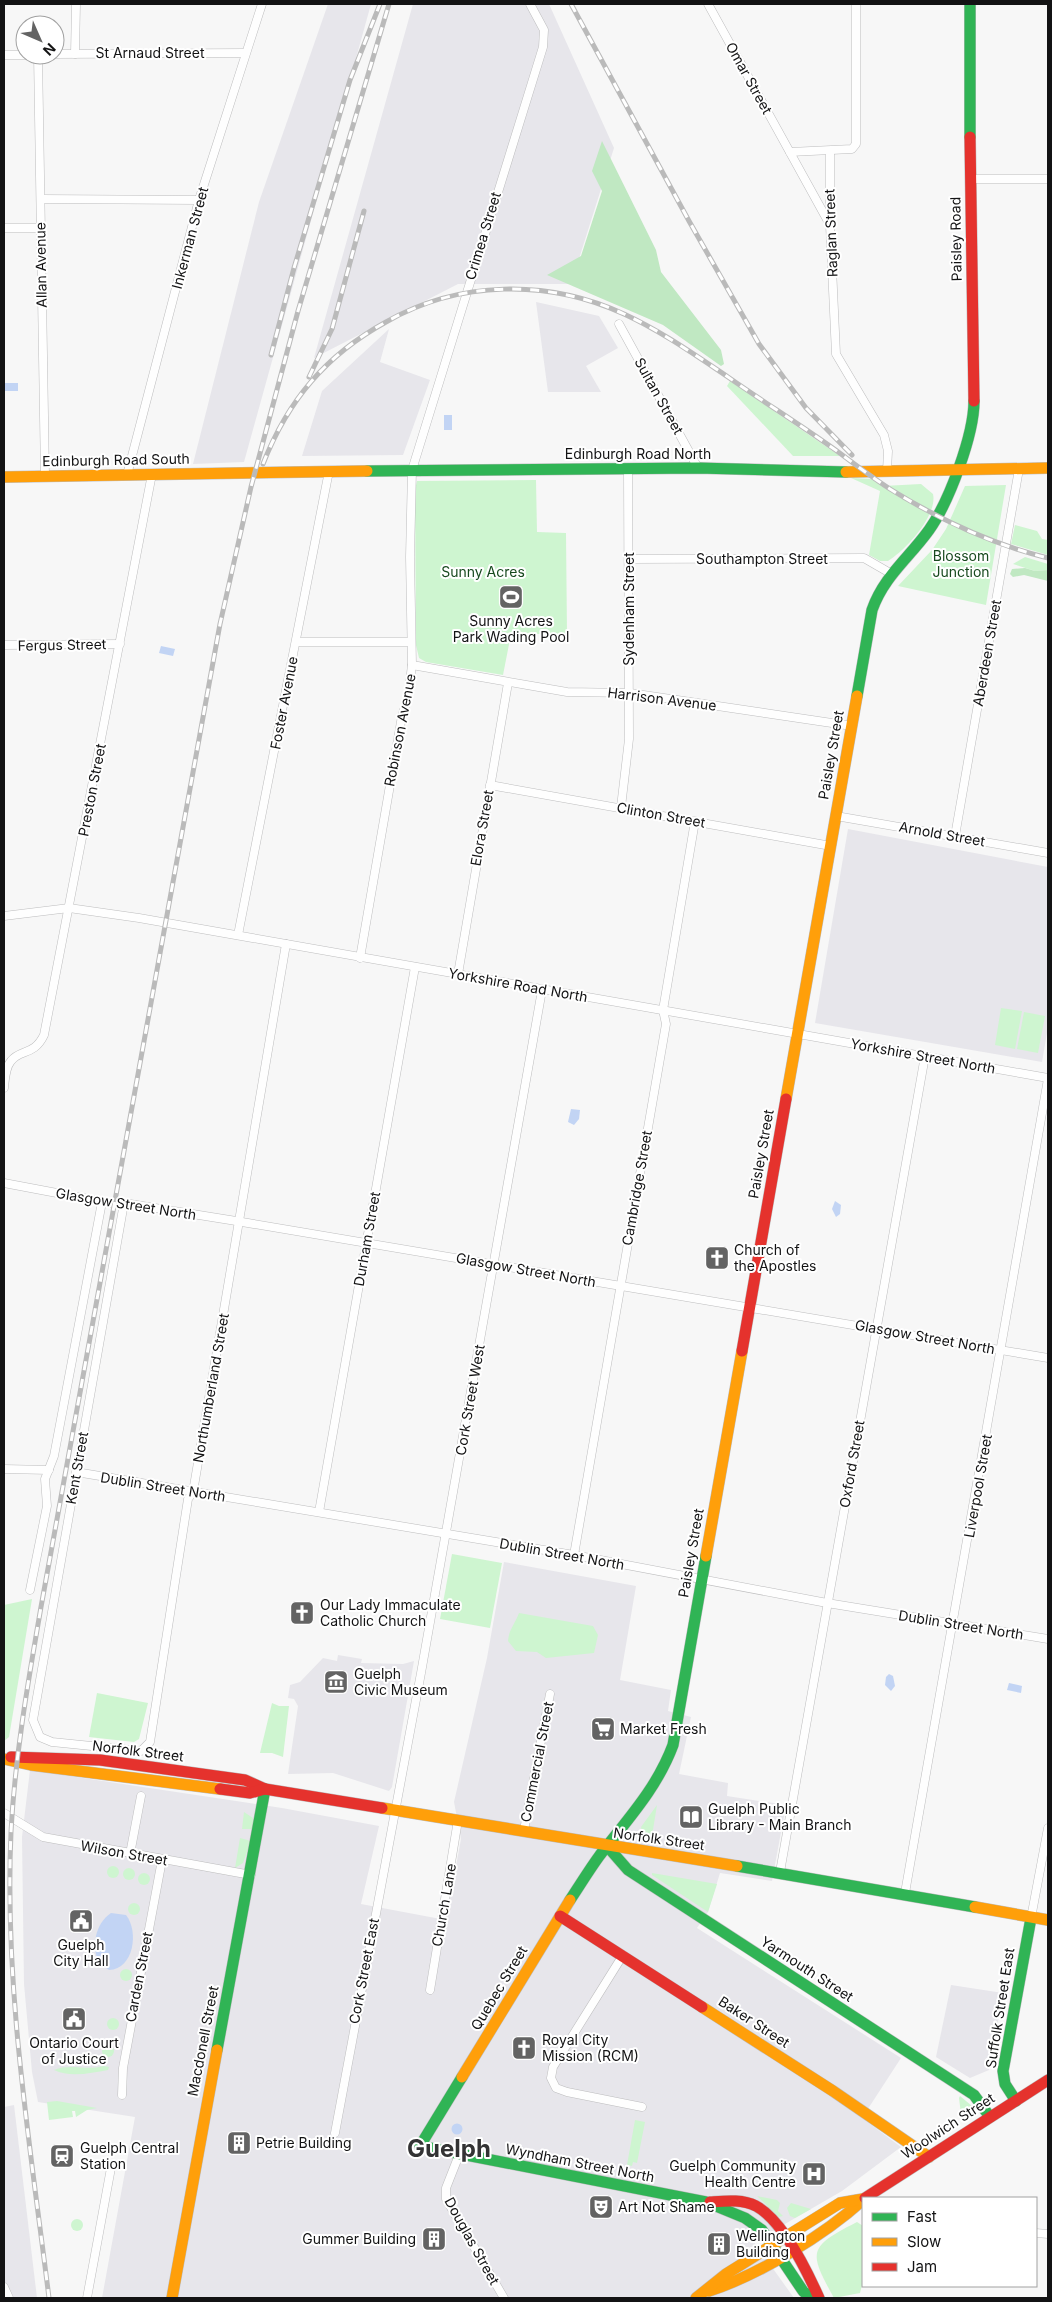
<svg xmlns="http://www.w3.org/2000/svg" width="1052" height="2302" font-family="Inter,sans-serif">
  <rect width="100%" height="100%" fill="#f7f7f7"/>
  <g fill="#e7e6eb">
    <polygon points="328,4 371,4 244,462 193,464 259,202"/>
    <polygon points="413,4 549,4 614,148 571,284 458,284 314,358"/>
    <polygon points="536,302 599,316 618,348 586,366 601,392 548,392"/>
    <polygon points="389,329 380,362 430,380 403,455 302,456 322,391"/>
    <polygon points="848,829 1048,867 1048,1027 1042,1062 815,1023"/>
    <polygon points="504,1562 636,1586 620,1680 671,1690 668,1711 691,1717 679,1774 728,1783 727,1796 786,1805 772,1881 720,1873 708,1912 697,1928 901,2058 862,2118 901,2147 842,2191 754,2242 794,2298 102,2298 135,2117 38,2102 32,2072 24,1984 22,1837 30,1770 282,1808 379,1826 361,1904 446,1920 461,1839 454,1802 487,1658"/>
    <polygon points="338,1655 362,1659 361,1663 403,1664 414,1661 392,1787 389,1791 333,1773 288,1774 298,1706 294,1699 288,1698 290,1685 300,1682 323,1658 337,1661"/>
    <polygon points="951,1985 1003,1993 989,2070 970,2078 936,2057"/>
    <polygon points="14,2105 37,2298 4,2298 4,2107"/>
  </g>
  <g fill="#cef5d0">
    <polygon points="730,381 840,456 793,456 727,386"/>
    <path d="M851 478 873 479 883 486 921 484 933 494C938 515 905 551 888 561H880L869 555 880 491Z"/>
    <polygon points="536,480 537,532 566,533 567,634 511,634 503,675 426,662 419,658 416,645 415,490 417,481"/>
    <polygon points="1006,485 986,605 898,586 932,550 946,529 965,486"/>
    <polygon points="1015,525 1037,531 1042,539 1048,540 1048,555 1011,544"/>
    <polygon points="1025,557 1048,564 1048,570 1035,571 1013,564"/>
    <polygon points="1001,1008 1022,1011 1015,1049 995,1045"/>
    <polygon points="1024,1012 1045,1016 1038,1053 1017,1049"/>
    <polygon points="452,1554 502,1563 490,1628 440,1619"/>
    <polygon points="32,1599 9,1737 4,1741 4,1605"/>
    <path d="M519 1613 593 1626 598 1635 594 1653 546 1658 537 1652 516 1651 508 1641C509 1629 515 1624 519 1613Z"/>
    <polygon points="97,1693 148,1703 139,1739 134,1742 89,1737"/>
    <polygon points="272,1703 279,1706 289,1706 283,1757 272,1753 260,1753"/>
    <polygon points="657,1805 652,1836 648,1835 648,1833 642,1832 641,1827"/>
    <polygon points="244,1812 253,1818 253,1829 242,1829"/>
    <polygon points="240,1838 251,1841 243,1863 235,1868"/>
    <circle cx="113" cy="1872" r="6"/>
    <circle cx="129" cy="1874" r="6"/>
    <circle cx="144" cy="1879" r="6"/>
    <polygon points="652,1873 717,1884 708,1912 652,1875"/>
    <circle cx="134" cy="1909" r="6"/>
    <circle cx="126" cy="1975" r="6"/>
    <circle cx="113" cy="2024" r="6"/>
    <circle cx="108" cy="2051" r="6"/>
    <path d="M104 2066 109 2067 108 2070C91 2073 70 2078 54 2070 71 2063 85 2071 104 2066Z"/>
    <polygon points="960,2096 972,2106 961,2114 959,2098"/>
    <polygon points="57,2101 97,2108 87,2110 76,2117 75,2111 72,2111 73,2117 49,2120 47,2102"/>
    <polygon points="635,2120 645,2122 637,2163 633,2162 632,2166 627,2165"/>
    <polygon points="757,2196 777,2200 780,2203 778,2211 783,2216 779,2217"/>
    <polygon points="791,2203 811,2209 795,2218 790,2216 787,2208"/>
    <circle cx="77" cy="2225" r="6"/>
    <path d="M857 2222 863 2226V2281L860 2293 834 2298C808 2251 808 2247 857 2222Z"/>
  </g>
  <g fill="#c0e8c2">
    <polygon points="602,141 656,250 661,272 721,350 724,364 721,366 663,325 547,275 581,256 602,191 592,171"/>
    <polygon points="1025,568 1035,571 1048,570 1048,581 1024,575 1013,577 1010,574 1012,569"/>
  </g>
  <g fill="#c2d4f4">
    <rect x="4" y="383" width="14" height="8"/>
    <rect x="444" y="415" width="8" height="15"/>
    <circle cx="511" cy="597" r="12"/>
    <polygon points="161,646 175,649 173,656 159,653"/>
    <polygon points="571,1109 580,1110 579,1119 574,1125 568,1122"/>
    <polygon points="835,1201 841,1205 840,1214 836,1217 832,1209"/>
    <polygon points="889,1674 893,1676 895,1686 891,1691 885,1685 886,1677"/>
    <polygon points="1009,1683 1022,1686 1021,1693 1007,1690"/>
    <path d="M111 1913 126 1915C139 1931 134 1969 109 1970L99 1963C91 1946 95 1924 111 1913Z"/>
    <circle cx="457" cy="2129" r="5.5"/>
  </g>
  <g fill="none" stroke-linecap="round" stroke-linejoin="round">
    <defs>
      <g id="street">
        <polyline points="708,4 829,223"/>
        <polyline points="55,54 245,53"/>
        <polyline points="75,54 76,4"/>
        <polyline points="4,55 25,55"/>
        <polyline points="38,55 45,476"/>
        <polyline points="830,151 830,225 836,354 884,435 888,451 887,471"/>
        <polyline points="790,152 852,149 856,144 856,4"/>
        <polyline points="970,179 1048,179"/>
        <polyline points="41,199 199,200"/>
        <polyline points="4,228 41,228"/>
        <polyline points="619,324 698,468"/>
        <polyline points="127,475 199,200 262,4"/>
        <polyline points="629,559 864,558 890,573"/>
        <polyline points="297,642 411,642"/>
        <polyline points="4,645 120,644"/>
        <polyline points="412,665 567,692 630,693 852,726"/>
        <polyline points="490,785 831,846"/>
        <polyline points="621,807 629,739 628,470"/>
        <polyline points="836,816 1048,853"/>
        <polyline points="955,836 1019,469"/>
        <polyline points="4,916 69,908 139,918 1048,1078"/>
        <polyline points="238,935 329,471"/>
        <polyline points="360,958 402,716 408,697 412,665 410,557 412,470 543,47 544,30 530,4"/>
        <polyline points="458,974 508,683"/>
        <path d="M4 1088C5 1079 5 1068 11 1061 20 1049 34 1056 44 1035L152 474"/>
        <polyline points="4,1183 115,1204 124,1203 230,1220 1048,1358"/>
        <polyline points="124,1203 33,1720 40,1737 52,1742 141,1751 150,1742 188,1499 193,1492 286,944"/>
        <polyline points="4,1469 49,1470"/>
        <polyline points="76,1472 574,1555 827,1603 1048,1639"/>
        <polyline points="319,1512 415,967"/>
        <polyline points="574,1555 666,1024 663,1010 695,821"/>
        <polyline points="30,1590 47,1506 45,1479 54,1456 102,1202"/>
        <polyline points="4,1813 43,1837 251,1875"/>
        <polyline points="524,1830 550,1694"/>
        <polyline points="130,1854 141,1796"/>
        <polyline points="780,1872 925,1056"/>
        <polyline points="905,1893 1048,1079"/>
        <polyline points="1031,1918 1048,1828"/>
        <polyline points="623,1955 553,2067 551,2078 556,2088 567,2092 642,2107"/>
        <polyline points="430,1990 458,1820"/>
        <polyline points="122,2095 123,2068 162,1860"/>
        <polyline points="335,2133 421,1673 542,990"/>
        <polyline points="459,2155 446,2188 446,2199 504,2298"/>
        <polyline points="1036,2233 1048,2234"/>
        <polyline points="4,2287 9,2298"/>
        <polyline points="87,2298 111,2168"/>
      </g>
      <g id="fast">
        <polyline points="970,4 970,137"/>
        <polyline points="367,471 698,468 846,472"/>
        <path d="M857 696 872 610C884 576 909 558 929 530 949 502 974 435 974 401"/>
        <polyline points="607,1846 628,1870 974,2095 990,2117"/>
        <polyline points="737,1866 975,1907"/>
        <path d="M570 1900C580 1885 589 1870 600 1855 628 1819 657 1788 673 1745L706 1556"/>
        <polyline points="217,2050 265,1789"/>
        <polyline points="462,2077 420,2146 706,2202 745,2218 762,2230 803,2291 811,2298"/>
        <polyline points="1016,2101 1005,2084 1003,2071 1031,1918"/>
      </g>
      <g id="slow">
        <polyline points="846,472 1048,468"/>
        <polyline points="4,477 367,471"/>
        <polyline points="786,1099 857,696"/>
        <polyline points="706,1556 742,1351"/>
        <polyline points="4,1759 31,1765 220,1789"/>
        <polyline points="382,1808 737,1866"/>
        <polyline points="975,1907 1048,1920"/>
        <polyline points="702,2007 833,2091 929,2157"/>
        <polyline points="462,2077 570,1900"/>
        <path d="M709 2291C759 2275 824 2235 863 2200"/>
        <polyline points="172,2298 217,2050"/>
        <polyline points="696,2298 726,2274 840,2203 863,2199"/>
      </g>
      <g id="jam">
        <polyline points="970,137 974,401"/>
        <polyline points="742,1351 786,1099"/>
        <polyline points="11,1757 100,1760 245,1780 265,1789"/>
        <polyline points="220,1789 250,1793 265,1789 382,1808"/>
        <polyline points="560,1916 702,2007"/>
        <polyline points="865,2198 1048,2080"/>
        <path d="M710 2202C725 2201 742 2199 756 2206 782 2220 807 2271 819 2298"/>
      </g>
    </defs>
    <use href="#street" stroke="#bdbdbe" stroke-width="9"/>
    <use href="#fast" stroke="#bdbdbe" stroke-width="12"/>
    <use href="#slow" stroke="#bdbdbe" stroke-width="12"/>
    <use href="#jam" stroke="#bdbdbe" stroke-width="12"/>
    <use href="#street" stroke="#fefefe" stroke-width="8"/>
    <use href="#fast" stroke="#30b455" stroke-width="11"/>
    <use href="#slow" stroke="#ff9f0a" stroke-width="11"/>
    <use href="#jam" stroke="#e5322d" stroke-width="11"/>
    <defs>
      <g id="rail">
        <polyline points="571,4 689,221 759,344 806,408 852,455"/>
        <polyline points="271,355 294,268 350,80 380,4"/>
        <polyline points="309,377 332,329 364,211"/>
        <path d="M263 464C288 400 326 355 386 322 459 280 548 279 624 314 661 331 695 355 728 377 765 403 804 427 841 454 857 466 873 478 890 489 940 520 991 544 1048 558"/>
        <path d="M49 2298C30 2144 4 1988 11 1832 15 1756 28 1682 41 1607L220 624 251 487 298 311 389 4"/>
      </g>
    </defs>
    <use href="#rail" stroke="#bababa" stroke-width="5"/>
    <use href="#rail" stroke="#fff" stroke-width="3" stroke-dasharray="9" stroke-linecap="butt"/>
  </g>
  <defs>
    <symbol id="stadium-square" viewBox="-11 -11 22 22"><rect x="-9" y="-9" width="18" height="18" rx="4" fill="#636363" stroke="#fff"/><path d="M0-5a6.5 5 0 1 0 0 10a6.5 5 0 1 0 0-10ZM-3.5-1.8h7v3.6h-7Z" fill="#fff"/></symbol>
    <symbol id="church-square" viewBox="-11 -11 22 22"><rect x="-9" y="-9" width="18" height="18" rx="4" fill="#636363" stroke="#fff"/><path d="M-1.2-6h2.4v3.5h3.3v2.4h-3.3V6h-2.4V-.1h-3.3v-2.4h3.3Z" fill="#fff"/></symbol>
    <symbol id="museum-square" viewBox="-11 -11 22 22"><rect x="-9" y="-9" width="18" height="18" rx="4" fill="#636363" stroke="#fff"/><path d="M0-6L6-3V-2H-6V-3ZM-5-1h2V3h-2ZM-1-1h2V3h-2ZM3-1h2V3H3ZM-6 4H6V6H-6Z" fill="#fff"/></symbol>
    <symbol id="supermarket-square" viewBox="-11 -11 22 22"><rect x="-9" y="-9" width="18" height="18" rx="4" fill="#636363" stroke="#fff"/><path d="M-6-5.5h2.5l.6 2H6L4.5 2H-2.5L-4.4-4H-6ZM-1.5 3.2a1.3 1.3 0 1 0 .1 0ZM3 3.2a1.3 1.3 0 1 0 .1 0Z" fill="#fff"/></symbol>
    <symbol id="library-square" viewBox="-11 -11 22 22"><rect x="-9" y="-9" width="18" height="18" rx="4" fill="#636363" stroke="#fff"/><path d="M-6-4Q-3-5.5-.7-3.5V5Q-3 3-6 4ZM6-4Q3-5.5 .7-3.5V5Q3 3 6 4Z" fill="#fff"/></symbol>
    <symbol id="civic-square" viewBox="-11 -11 22 22"><rect x="-9" y="-9" width="18" height="18" rx="4" fill="#636363" stroke="#fff"/><path d="M-.6-6.5H3V-4.5H.6V-3L4-1V1h2V6H-6V1h2V-1L-.6-3ZM-1.2 2.5V6h2.4V2.5Z" fill="#fff"/></symbol>
    <symbol id="building-square" viewBox="-11 -11 22 22"><rect x="-9" y="-9" width="18" height="18" rx="4" fill="#636363" stroke="#fff"/><path d="M-4-6H4V6H1V3H-1V6H-4ZM-2.5-4.3h1.7v1.8h-1.7ZM.8-4.3h1.7v1.8H.8ZM-2.5-1h1.7V.8h-1.7ZM.8-1h1.7V.8H.8Z" fill="#fff"/></symbol>
    <symbol id="station-square" viewBox="-11 -11 22 22"><rect x="-9" y="-9" width="18" height="18" rx="4" fill="#636363" stroke="#fff"/><path d="M-3-6H3Q5-6 5-4V2Q5 4 3 4L4.5 6H3L1.5 4h-3L-3 6H-4.5L-3 4Q-5 4-5 2V-4Q-5-6-3-6ZM-3.5-4v3h7v-3ZM-3.5 1v1.5H-2V1ZM2 1v1.5H3.5V1Z" fill="#fff"/></symbol>
    <symbol id="hospital-square" viewBox="-11 -11 22 22"><rect x="-9" y="-9" width="18" height="18" rx="4" fill="#636363" stroke="#fff"/><path d="M-5-5h3v3.5h4V-5h3V5h-3V1.5h-4V5h-3Z" fill="#fff"/></symbol>
    <symbol id="theatre-square" viewBox="-11 -11 22 22"><rect x="-9" y="-9" width="18" height="18" rx="4" fill="#636363" stroke="#fff"/><path d="M-5-5.5Q0-4 5-5.5V0Q5 5 0 6Q-5 5-5 0ZM-3.3-2.5H-1v1.5H-3.3ZM1-2.5H3.3v1.5H1ZM-2.8 1Q0 5.5 2.8 1Z" fill="#fff"/></symbol>
  </defs>
  <g fill-rule="evenodd">
    <use href="#stadium-square" x="497" y="583" width="28" height="28"/>
    <use href="#church-square" x="703" y="1244" width="28" height="28"/>
    <use href="#church-square" x="288" y="1599" width="28" height="28"/>
    <use href="#museum-square" x="322" y="1668" width="28" height="28"/>
    <use href="#supermarket-square" x="589" y="1715" width="28" height="28"/>
    <use href="#library-square" x="677" y="1803" width="28" height="28"/>
    <use href="#civic-square" x="67" y="1907" width="28" height="28"/>
    <use href="#civic-square" x="60" y="2005" width="28" height="28"/>
    <use href="#church-square" x="510" y="2034" width="28" height="28"/>
    <use href="#building-square" x="225" y="2129" width="28" height="28"/>
    <use href="#station-square" x="48" y="2142" width="28" height="28"/>
    <use href="#hospital-square" x="800" y="2160" width="28" height="28"/>
    <use href="#theatre-square" x="587" y="2193" width="28" height="28"/>
    <use href="#building-square" x="420" y="2225" width="28" height="28"/>
    <use href="#building-square" x="705" y="2230" width="28" height="28"/>
  </g>
  <g text-anchor="middle" stroke-width="4" stroke-linejoin="round" paint-order="stroke">
    <g font-size="14" fill="#131314" stroke="#fff">
      <text x="150" y="58">St Arnaud Street</text>
      <text transform="translate(749 78) rotate(61)" y="5">Omar Street</text>
      <text transform="translate(831 233) rotate(-92)" y="5">Raglan Street</text>
      <text transform="translate(483 236) rotate(-73)" y="5">Crimea Street</text>
      <text transform="translate(190 238) rotate(-75)" y="5">Inkerman Street</text>
      <text transform="translate(956 239) rotate(-91)" y="5">Paisley Road</text>
      <text transform="translate(41 265) rotate(-91)" y="5">Allan Avenue</text>
      <text transform="translate(659 396) rotate(61)" y="5">Sultan Street</text>
      <text x="638" y="459">Edinburgh Road North</text>
      <text transform="translate(116 460) rotate(-1)" y="5">Edinburgh Road South</text>
      <text x="762" y="564">Southampton Street</text>
      <text transform="translate(629 609) rotate(-90)" y="5">Sydenham Street</text>
      <text transform="translate(62 645) rotate(-1)" y="5">Fergus Street</text>
      <text transform="translate(987 653) rotate(-80)" y="5">Aberdeen Street</text>
      <text transform="translate(662 699) rotate(7)" y="5">Harrison Avenue</text>
      <text transform="translate(284 703) rotate(-79)" y="5">Foster Avenue</text>
      <text transform="translate(400 730) rotate(-79)" y="5">Robinson Avenue</text>
      <text transform="translate(831 755) rotate(-80)" y="5">Paisley Street</text>
      <text transform="translate(92 790) rotate(-79)" y="5">Preston Street</text>
      <text transform="translate(661 815) rotate(10)" y="5">Clinton Street</text>
      <text transform="translate(482 828) rotate(-80)" y="5">Elora Street</text>
      <text transform="translate(942 834) rotate(10)" y="5">Arnold Street</text>
      <text transform="translate(518 985) rotate(10)" y="5">Yorkshire Road North</text>
      <text transform="translate(923 1056) rotate(10)" y="5">Yorkshire Street North</text>
      <text transform="translate(761 1154) rotate(-80)" y="5">Paisley Street</text>
      <text transform="translate(637 1188) rotate(-80)" y="5">Cambridge Street</text>
      <text transform="translate(126 1204) rotate(9)" y="5">Glasgow Street North</text>
      <text transform="translate(367 1239) rotate(-80)" y="5">Durham Street</text>
      <text transform="translate(526 1270) rotate(10)" y="5">Glasgow Street North</text>
      <text transform="translate(925 1337) rotate(10)" y="5">Glasgow Street North</text>
      <text transform="translate(211 1388) rotate(-80)" y="5">Northumberland Street</text>
      <text transform="translate(470 1400) rotate(-80)" y="5">Cork Street West</text>
      <text transform="translate(852 1464) rotate(-80)" y="5">Oxford Street</text>
      <text transform="translate(77 1468) rotate(-80)" y="5">Kent Street</text>
      <text transform="translate(978 1486) rotate(-80)" y="5">Liverpool Street</text>
      <text transform="translate(163 1487) rotate(9)" y="5">Dublin Street North</text>
      <text transform="translate(691 1553) rotate(-80)" y="5">Paisley Street</text>
      <text transform="translate(562 1554) rotate(10)" y="5">Dublin Street North</text>
      <text transform="translate(961 1625) rotate(9)" y="5">Dublin Street North</text>
      <text transform="translate(138 1751) rotate(7)" y="5">Norfolk Street</text>
      <text transform="translate(537 1762) rotate(-79)" y="5">Commercial Street</text>
      <text transform="translate(659 1839) rotate(8)" y="5">Norfolk Street</text>
      <text transform="translate(124 1853) rotate(10)" y="5">Wilson Street</text>
      <text transform="translate(444 1905) rotate(-80)" y="5">Church Lane</text>
      <text transform="translate(807 1969) rotate(33)" y="5">Yarmouth Street</text>
      <text transform="translate(364 1971) rotate(-79)" y="5">Cork Street East</text>
      <text transform="translate(139 1977) rotate(-79)" y="5">Carden Street</text>
      <text transform="translate(499 1988) rotate(-59)" y="5">Quebec Street</text>
      <text transform="translate(1000 2008) rotate(-81)" y="5">Suffolk Street East</text>
      <text transform="translate(754 2022) rotate(33)" y="5">Baker Street</text>
      <text transform="translate(203 2041) rotate(-79)" y="5">Macdonell Street</text>
      <text transform="translate(948 2126) rotate(-33)" y="5">Woolwich Street</text>
      <text transform="translate(580 2163) rotate(11)" y="5">Wyndham Street North</text>
      <text transform="translate(472 2241) rotate(61)" y="5">Douglas Street</text>
    </g>
    <g font-size="14" fill="#17491e" stroke="#fff">
      <text x="961" y="561">Blossom<tspan x="961" dy="16">Junction</tspan></text>
      <text x="483" y="577">Sunny Acres</text>
    </g>
    <g font-size="14" fill="#131314" stroke="#fff" text-anchor="start">
      <text x="511" y="626" text-anchor="middle">Sunny Acres<tspan x="511" dy="16">Park Wading Pool</tspan></text>
      <text x="734" y="1255">Church of<tspan x="734" dy="16">the Apostles</tspan></text>
      <text x="320" y="1610">Our Lady Immaculate<tspan x="320" dy="16">Catholic Church</tspan></text>
      <text x="354" y="1679">Guelph<tspan x="354" dy="16">Civic Museum</tspan></text>
      <text x="620" y="1734">Market Fresh</text>
      <text x="708" y="1814">Guelph Public<tspan x="708" dy="16">Library - Main Branch</tspan></text>
      <text x="81" y="1950" text-anchor="middle">Guelph<tspan x="81" dy="16">City Hall</tspan></text>
      <text x="542" y="2045">Royal City<tspan x="542" dy="16">Mission (RCM)</tspan></text>
      <text x="74" y="2048" text-anchor="middle">Ontario Court<tspan x="74" dy="16">of Justice</tspan></text>
      <text x="256" y="2148">Petrie Building</text>
      <text x="80" y="2153">Guelph Central<tspan x="80" dy="16">Station</tspan></text>
      <text x="796" y="2171" text-anchor="end">Guelph Community<tspan x="796" dy="16">Health Centre</tspan></text>
      <text x="618" y="2212">Art Not Shame</text>
      <text x="736" y="2241">Wellington<tspan x="736" dy="16">Building</tspan></text>
      <text x="416" y="2244" text-anchor="end">Gummer Building</text>
    </g>
    <g font-size="24" font-weight="bold" fill="#333334" stroke="#fff">
      <text x="449" y="2157">Guelph</text>
    </g>
  </g>
  <rect width="1052" height="2302" fill="none" stroke="#131314" stroke-width="10"/>
  <rect x="862" y="2197" width="175" height="90" fill="#ffffff" stroke="#a1a1a1"/>
  <rect x="872" y="2213" width="25" height="8" fill="#30b455" stroke="#a1a1a1"/>
  <text x="907" y="2222" font-size="15" fill="#131314">Fast</text>
  <rect x="872" y="2238" width="25" height="8" fill="#ff9f0a" stroke="#a1a1a1"/>
  <text x="907" y="2247" font-size="15" fill="#131314">Slow</text>
  <rect x="872" y="2263" width="25" height="8" fill="#e5322d" stroke="#a1a1a1"/>
  <text x="907" y="2272" font-size="15" fill="#131314">Jam</text>
  <g transform="translate(40 40) rotate(135)"><circle r="24" fill="#ffffff" stroke="#a1a1a1"/>
  <path d="M0-4L9 19L0 12L-9 19Z" fill="#636363"/>
  <text y="-8" font-size="14" font-weight="bold" text-anchor="middle" fill="#131314">N</text>
  </g>
</svg>
